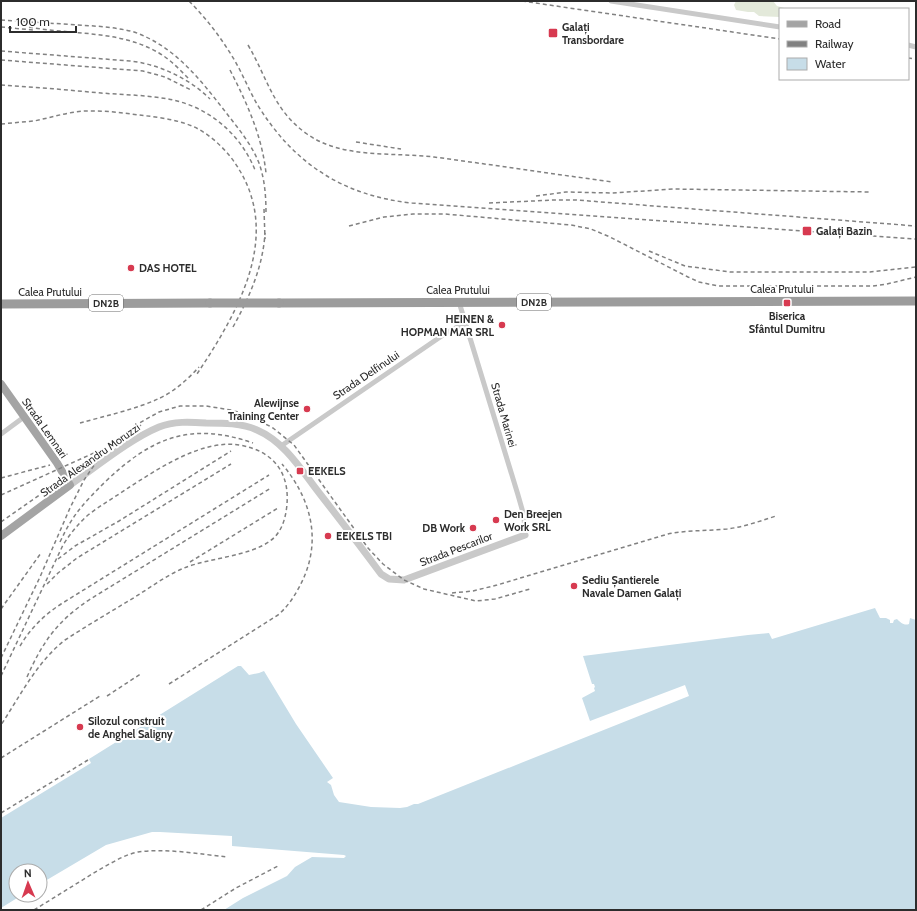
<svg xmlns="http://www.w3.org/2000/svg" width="917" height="911" font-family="Cabin,sans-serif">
  <rect width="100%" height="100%" fill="#fff"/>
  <polygon fill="#e3e9da" points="736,1 773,1 777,6 788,9 780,9 780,17 759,16 754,12 748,12 736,10 734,5"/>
  <path fill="#c7dde8" d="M875 608 880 618H886L890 620V623H893L894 620 897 619C900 622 904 626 909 624L910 618 916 620V910H224L243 898 287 876 295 867 312 857 344 858 346 856 344 855 232 846V836L160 832H152L106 845 40 884V871H16V895H22L1 908V818L91 763 89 759 238 666H241L249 675 259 673 264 671 296 724 333 778 327 782 331 785 334 795 339 802 371 807 400 808 407 807 414 804H418L689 696 685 685 590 721 582 698 595 691 594 688 595 687 594 684H592L583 656 748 635 769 633 772 639Z"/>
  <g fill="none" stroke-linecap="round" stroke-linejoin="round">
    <g stroke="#c9c9c9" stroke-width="5">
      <polyline points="611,1 780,27"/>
      <polyline points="908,45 916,47"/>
      <polyline points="459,302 518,495 524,516 525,535"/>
      <polyline points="1,434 24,417"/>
      <polyline points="281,446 446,333 465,323"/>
    </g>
    <path stroke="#c9c9c9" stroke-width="7" d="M70 485C96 467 130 439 159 427 174 421 190 422 206 423 223 423 242 423 257 430 285 442 302 471 320 494 341 521 361 547 381 574L389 579 404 580 525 535"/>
    <polyline stroke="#a4a4a4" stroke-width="8" points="1,384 57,463 70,485 1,536"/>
    <g stroke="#9c9c9c" stroke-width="9">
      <polyline points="279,303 916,301"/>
      <polyline points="1,304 210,303"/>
    </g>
    <g stroke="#818181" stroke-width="1.5" stroke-dasharray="4 3" stroke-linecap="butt">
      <path d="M189 1C207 19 222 39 235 61 243 75 249 90 257 104 293 163 343 196 412 203L916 239"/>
      <polyline points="522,1 780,39"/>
      <path d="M1 20C26 22 51 23 77 25 96 26 115 27 134 32 174 46 199 78 224 110 237 127 251 143 259 163 265 180 266 197 266 214"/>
      <polyline points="1,27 34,30"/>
      <path d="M29 27C72 35 120 30 159 53 171 60 180 70 189 79"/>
      <path d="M248 45C268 79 273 110 307 134 342 159 393 152 434 157 494 165 553 174 613 182"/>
      <path d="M1 51 130 61C158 64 189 78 210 99"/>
      <polyline points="908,58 916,59"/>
      <polyline points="1,60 143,71 165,77 191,90"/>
      <path d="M230 70C247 103 262 136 266 173"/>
      <path d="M1 85C34 87 68 90 101 93 125 95 150 95 173 100 210 108 241 135 255 170"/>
      <path d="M1 124C12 123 23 122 34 121 54 117 73 110 94 111 109 111 124 113 139 115 156 117 175 119 192 126 211 134 230 153 240 171 281 240 236 315 197 374"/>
      <polyline points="356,142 401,149"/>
      <polyline points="536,196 566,192 612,193 674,189 870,192"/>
      <polyline points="489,203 554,200 576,200 916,226"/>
      <polyline points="264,209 265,239"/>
      <polyline points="349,226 384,217 413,214 445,214 571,225 591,229 610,237 688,277 699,282 718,286 873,286 887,284 916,277"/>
      <polyline points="649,251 685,266 730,272 870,272 916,267"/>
      <path d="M233 327C249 298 263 267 265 233"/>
      <path d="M80 423C105 416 137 409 160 398 175 391 188 379 199 367"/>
      <polyline points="134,426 159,412 180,406 206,406 231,410 249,415 273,428 294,445 368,548 383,564 404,580 424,589 476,601 495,599 530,589"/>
      <polyline points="1,478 50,465"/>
      <polyline points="1,495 94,453"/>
      <polyline points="1,522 98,454"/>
      <path d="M60 542C73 514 83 504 105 482 151 438 190 421 253 443"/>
      <polyline points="58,559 75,546 119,521 231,451"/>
      <polyline points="190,562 278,508"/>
      <polyline points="47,584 58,573 77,558 231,464"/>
      <path d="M452 593 473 591 497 585 668 534C687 530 707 531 727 529 744 527 760 521 776 516"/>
      <polyline points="1,609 41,553"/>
      <path d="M20 646C30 629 44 615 61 604L269 475"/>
      <polyline points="1,658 40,577 70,508 84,480 97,461 141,425"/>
      <path d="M1 676 63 545C70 534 78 524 88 515 101 505 115 497 128 488 158 469 202 439 239 445 276 451 292 476 286 512 284 523 280 534 270 541 250 556 209 558 184 568 167 575 151 587 135 597 112 611 88 625 65 640 37 662 20 696 1 725"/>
      <path d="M27 677C43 641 58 620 92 598L271 488"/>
      <path d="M169 684 278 615C286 608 292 600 297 591 323 547 314 502 282 464"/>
      <polyline points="107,696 142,673"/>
      <polyline points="1,758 100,696"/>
      <polyline points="1,813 88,760"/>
      <path d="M34 910C55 897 76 884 97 871 110 864 123 855 138 852 165 848 200 854 227 857"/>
      <polyline points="201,910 236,888 278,866"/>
    </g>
    <polyline stroke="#9c9c9c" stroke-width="9" points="210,303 279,303"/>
  </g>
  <g fill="#d73a50" stroke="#fff" stroke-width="1.5">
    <rect x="548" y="28" width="10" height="10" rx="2"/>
    <rect x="802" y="226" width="10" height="10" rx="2"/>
    <circle cx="131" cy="268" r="4"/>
    <rect x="783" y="299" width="8" height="8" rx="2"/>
    <circle cx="502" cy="325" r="4"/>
    <circle cx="307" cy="409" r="4"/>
    <rect x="296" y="467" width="8" height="8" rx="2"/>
    <circle cx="496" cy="520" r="4"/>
    <circle cx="473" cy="528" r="4"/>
    <circle cx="328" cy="536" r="4"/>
    <circle cx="574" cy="586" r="4"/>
    <circle cx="80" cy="727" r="4"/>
  </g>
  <g text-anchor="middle" stroke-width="4" stroke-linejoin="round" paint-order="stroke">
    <g fill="#fff" stroke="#6b6b6b" stroke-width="1">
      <rect x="517" y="294" width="34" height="16" rx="3"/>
      <rect x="89" y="295" width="34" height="16" rx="3"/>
    </g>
    <g font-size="10" font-weight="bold" fill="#2c2c2c">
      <text x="534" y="306">DN2B</text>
      <text x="106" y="307">DN2B</text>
    </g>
    <g font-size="11" font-weight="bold" fill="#2c2c2c" stroke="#fff" text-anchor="start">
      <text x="562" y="31">Galați<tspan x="562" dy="13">Transbordare</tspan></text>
      <text x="816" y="235">Galați Bazin</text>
      <text x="139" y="272">DAS HOTEL</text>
      <text x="787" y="320" text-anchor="middle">Biserica<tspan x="787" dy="13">Sfântul Dumitru</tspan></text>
      <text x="494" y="323" text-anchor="end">HEINEN &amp;<tspan x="494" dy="13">HOPMAN MAR SRL</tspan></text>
      <text x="299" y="407" text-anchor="end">Alewijnse<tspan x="299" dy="13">Training Center</tspan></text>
      <text x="308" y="475">EEKELS</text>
      <text x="504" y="518">Den Breejen<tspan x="504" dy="13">Work SRL</tspan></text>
      <text x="465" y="532" text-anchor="end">DB Work</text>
      <text x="336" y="540">EEKELS TBI</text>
      <text x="582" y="584">Sediu Șantierele<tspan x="582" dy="13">Navale Damen Galați</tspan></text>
      <text x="88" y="725">Silozul construit<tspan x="88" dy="13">de Anghel Saligny</tspan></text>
    </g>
    <g font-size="11" fill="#2c2c2c" stroke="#fff">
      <text x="782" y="293">Calea Prutului</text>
      <text x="458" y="294">Calea Prutului</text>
      <text x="50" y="296">Calea Prutului</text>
      <text transform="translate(366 375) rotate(-34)" y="4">Strada Delfinului</text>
      <text transform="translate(504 415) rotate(74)" y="4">Strada Marinei</text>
      <text transform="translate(45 428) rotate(55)" y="4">Strada Lemnari</text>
      <text transform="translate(90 460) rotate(-35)" y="4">Strada Alexandru Moruzzi</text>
      <text transform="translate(456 549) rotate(-21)" y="4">Strada Pescarilor</text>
    </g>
  </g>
  <rect width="917" height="911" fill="none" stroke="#2c2c2c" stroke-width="4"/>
  <rect x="779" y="8" width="130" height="72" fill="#ffffff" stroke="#ababab"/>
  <rect x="787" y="21" width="20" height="6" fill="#a4a4a4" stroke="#ababab"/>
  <text x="815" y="28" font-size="12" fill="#2c2c2c">Road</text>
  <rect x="787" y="41" width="20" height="6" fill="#818181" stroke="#ababab"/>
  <text x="815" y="48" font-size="12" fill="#2c2c2c">Railway</text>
  <rect x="787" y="58" width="20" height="12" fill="#c7dde8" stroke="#ababab"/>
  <text x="815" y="68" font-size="12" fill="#2c2c2c">Water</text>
  <g transform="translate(28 883) rotate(358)"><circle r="19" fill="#ffffff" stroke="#ababab"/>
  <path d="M0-3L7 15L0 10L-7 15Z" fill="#d73a50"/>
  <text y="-6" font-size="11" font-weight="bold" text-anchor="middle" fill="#2c2c2c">N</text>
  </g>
  <path d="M10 26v6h66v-6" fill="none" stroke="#2c2c2c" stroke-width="2"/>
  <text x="16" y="26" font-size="12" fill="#2c2c2c" stroke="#ffffff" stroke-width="3" paint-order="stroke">100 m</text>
</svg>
